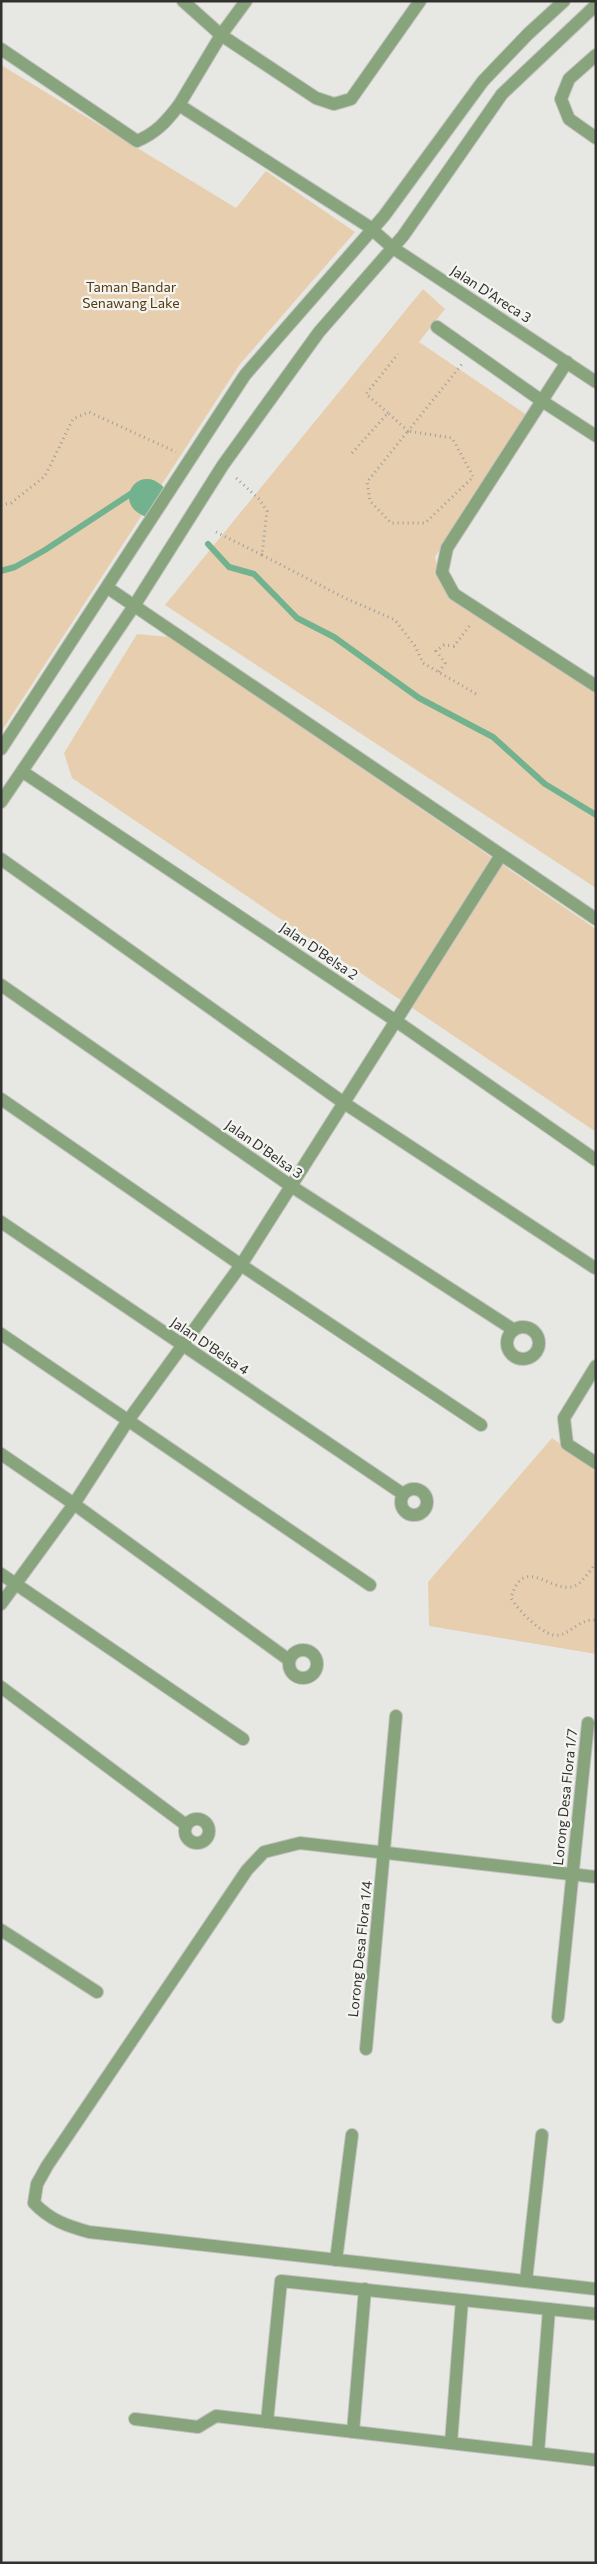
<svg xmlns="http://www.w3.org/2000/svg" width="597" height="2564" font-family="Commissioner,sans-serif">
  <rect width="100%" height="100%" fill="#e7e8e3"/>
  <g fill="#e7ceaf">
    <polygon points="1,65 236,208 266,171 355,232 240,364 1,732"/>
    <polygon points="423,289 445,309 419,342 527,415 435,557 442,586 464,607 596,691 596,888 165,605"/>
    <polygon points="137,634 170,637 596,929 596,1132 72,778 64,753"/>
    <polygon points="552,1438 596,1469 596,1654 429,1626 428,1582"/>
  </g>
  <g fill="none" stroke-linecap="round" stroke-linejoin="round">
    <g stroke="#73b28e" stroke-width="6">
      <polyline points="208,544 229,567 254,574 297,618 334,637 419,698 493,737 545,784 596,815"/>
      <polyline points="1,571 15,567 45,550 135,491 147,497"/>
    </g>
    <polyline stroke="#73b28e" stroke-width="36" points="147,497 150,499"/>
    <defs>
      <g id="minor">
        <polyline points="183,1 221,35 316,98 334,104 351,99 420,1"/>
        <polyline points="246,1 221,35 179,105 368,226 393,248 596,382"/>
        <path d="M1 49 137 141C156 133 166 122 179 105"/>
        <polyline points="596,55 569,79 561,99 569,119 596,138"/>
        <polyline points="437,327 542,401 596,436"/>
        <polyline points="567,362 447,548 442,572 454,594 596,686"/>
        <polyline points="108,588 596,919"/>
        <polyline points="1,749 245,375 384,216 483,81 528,34 564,1"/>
        <polyline points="23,772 396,1021 596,1160"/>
        <polyline points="1,802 134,606 223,465 319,332 403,236 502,94 596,5"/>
        <polyline points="1,859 344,1103 595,1268"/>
        <polyline points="1,985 291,1186 514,1330"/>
        <polyline points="1,1099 241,1265 481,1425"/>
        <polyline points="1,1222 403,1494"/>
        <circle cx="523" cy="1343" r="16"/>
        <polyline points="1,1334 370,1585"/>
        <polyline points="596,1366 564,1418 567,1444 596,1463"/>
        <polyline points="1,1454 74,1504 289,1660"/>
        <circle cx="414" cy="1502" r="13"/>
        <polyline points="1,1574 243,1739"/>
        <polyline points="1,1604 74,1504 127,1422 241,1265 501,855"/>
        <circle cx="303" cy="1664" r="14"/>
        <polyline points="1,1687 186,1825"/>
        <circle cx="197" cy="1831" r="12"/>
        <path d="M596 1877 300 1843 264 1852 247 1870 47 2166 37 2184 34 2203C50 2220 67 2226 89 2232L596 2289"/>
        <polyline points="1,1930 97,1992"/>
        <polyline points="558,2017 588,1723"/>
        <polyline points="366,2049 396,1716"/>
        <polyline points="336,2260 352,2135"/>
        <polyline points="526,2281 542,2135"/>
        <polyline points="135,2419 198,2427 216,2416 596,2460"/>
        <polyline points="267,2422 281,2281 596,2314"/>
        <polyline points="353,2432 365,2289"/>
        <polyline points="451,2443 462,2300"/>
        <polyline points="538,2453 549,2309"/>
      </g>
    </defs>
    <use href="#minor" stroke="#c3c3bf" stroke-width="14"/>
    <g stroke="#9e9e9b" stroke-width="3" stroke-dasharray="1 4" stroke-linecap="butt">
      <polyline points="388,413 366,394 398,354"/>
      <polyline points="352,453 388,413 408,431 462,364"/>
      <polyline points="471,479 425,523 391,523 370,501 367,482 408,431 452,438 473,476"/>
      <polyline points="1,505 11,503 45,476 73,419 89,412 176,452"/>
      <polyline points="216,532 262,555 267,511 260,500 234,476"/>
      <polyline points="262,555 345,598 395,620 415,646 423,663 478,695"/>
      <polyline points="439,672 445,663 436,651 444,645 454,646 471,624"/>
      <path d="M596 1563C591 1569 585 1579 578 1584 555 1600 525 1550 511 1598 518 1610 545 1639 560 1635 573 1631 580 1619 596 1620"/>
    </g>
    <use href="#minor" stroke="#87a47c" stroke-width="12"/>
  </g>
  <g text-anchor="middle" stroke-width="4.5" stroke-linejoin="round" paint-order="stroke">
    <g font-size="14" fill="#553a10" stroke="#f4f5f0">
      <text x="131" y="292">Taman Bandar<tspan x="131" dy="16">Senawang Lake</tspan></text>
    </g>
    <g font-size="14" fill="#31312f" stroke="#f4f5f0">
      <text transform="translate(491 294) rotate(33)" y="5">Jalan D'Areca 3</text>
      <text transform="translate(319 951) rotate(34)" y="5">Jalan D'Belsa 2</text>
      <text transform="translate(264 1149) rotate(35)" y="5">Jalan D'Belsa 3</text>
      <text transform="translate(210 1346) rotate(34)" y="5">Jalan D'Belsa 4</text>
      <text transform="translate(565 1797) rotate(-84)" y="5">Lorong Desa Flora 1/7</text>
      <text transform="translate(360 1949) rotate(-84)" y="5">Lorong Desa Flora 1/4</text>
    </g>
  </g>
  <rect width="597" height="2564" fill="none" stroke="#31312f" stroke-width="5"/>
</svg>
